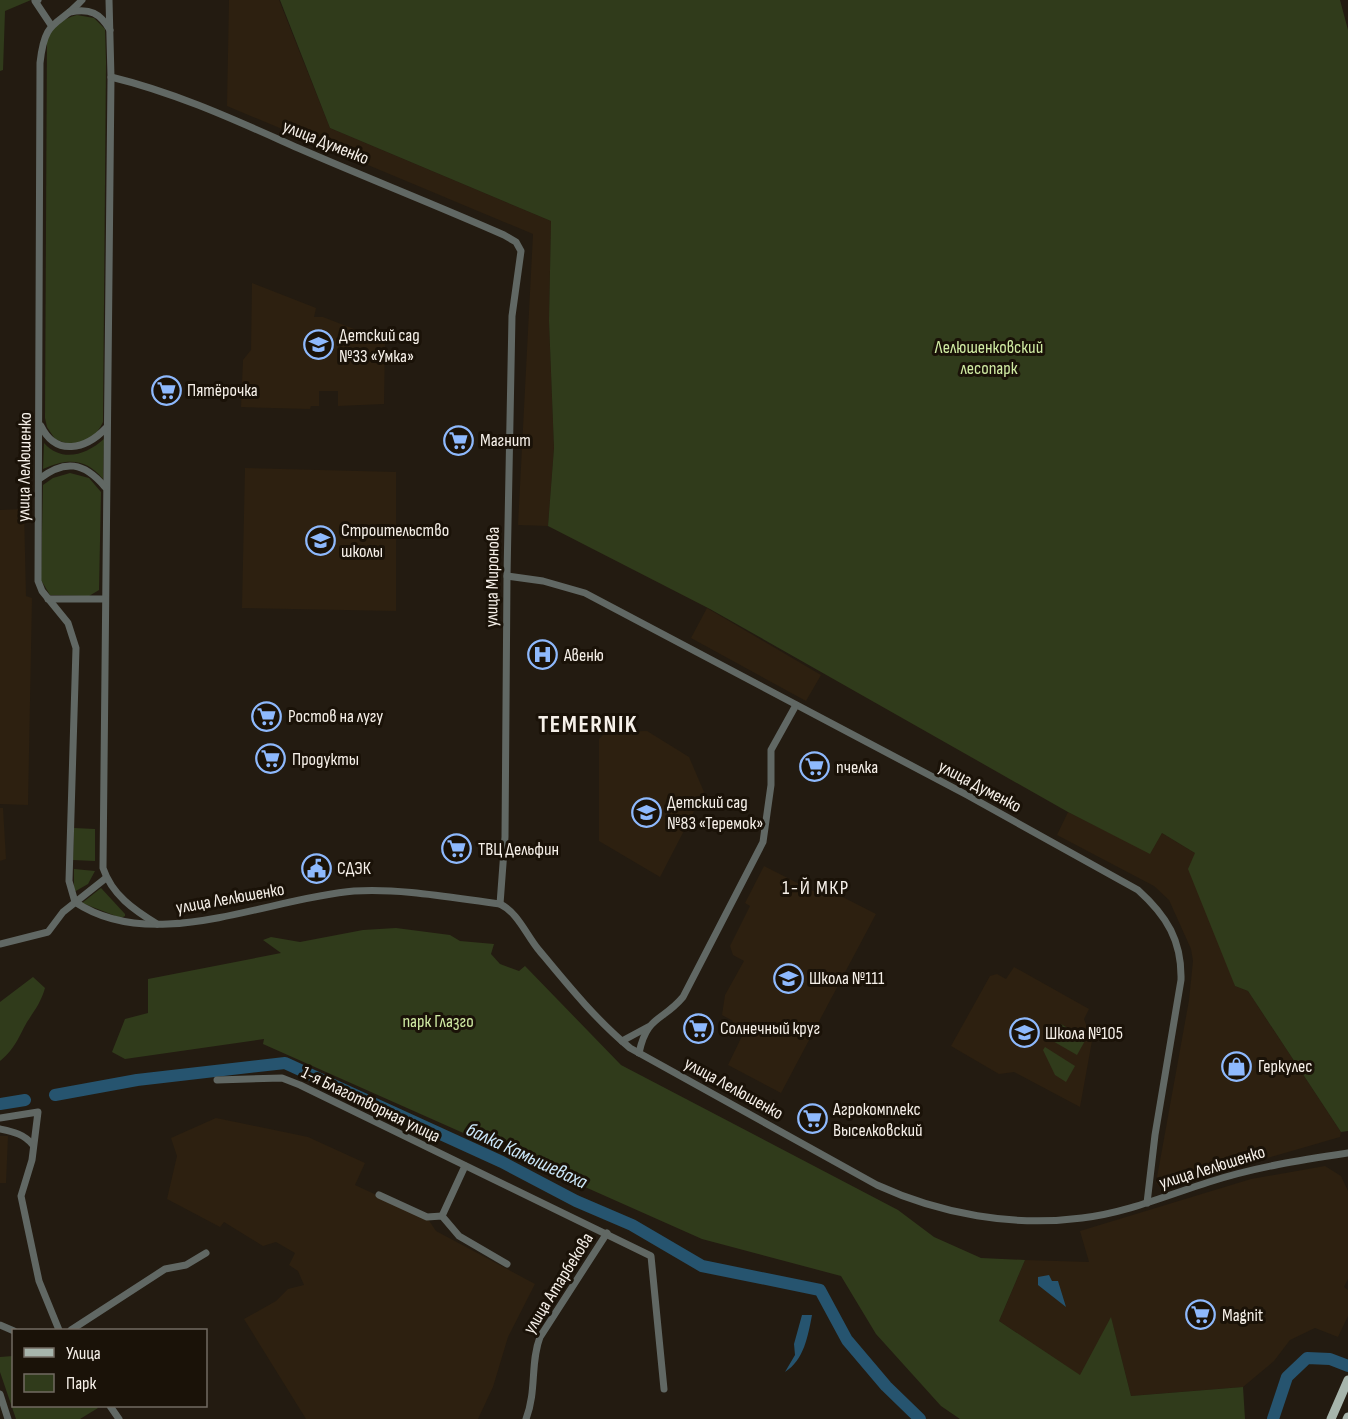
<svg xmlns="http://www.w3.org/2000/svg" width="1348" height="1419" font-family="'Sofia Sans Condensed',sans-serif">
  <rect width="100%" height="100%" fill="#231b11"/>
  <g fill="#2d2010">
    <polygon points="229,0 279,0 330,128 551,221 549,321 554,448 548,526 518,525 533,234 227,106"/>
    <polygon points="252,283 316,308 314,317 323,317 385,341 384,404 338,406 338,391 319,391 319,406 311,406 310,409 241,407 243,360 251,350"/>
    <polygon points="245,468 396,472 396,611 242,608"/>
    <polygon points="24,509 26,596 32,598 28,805 0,804 0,510"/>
    <polygon points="707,608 821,675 806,701 691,638"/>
    <polygon points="647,731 689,757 704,792 660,877 599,841 599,739 606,732"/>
    <polygon points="0,808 3,808 6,859 0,861"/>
    <polygon points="1068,812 1150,853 1162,833 1195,853 1235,986 1248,991 1341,1132 1340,1137 1161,1189 1156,1183 1189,1000 1193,961 1191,949 1169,900 1154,886 1057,835"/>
    <polygon points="764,866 823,896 827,889 876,914 781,1093 728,1065 742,1036 729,1029 733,1021 722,1015 725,995 744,961 733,955 730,946 750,906 745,903"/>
    <polygon points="1014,967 1089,1009 1084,1019 1092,1041 1080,1107 1014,1072 999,1074 951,1046 990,976 997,974 1006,979"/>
    <polygon points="216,1118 308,1137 365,1163 355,1185 428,1219 436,1231 535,1284 508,1337 493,1387 478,1419 306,1419 244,1319 276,1301 288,1289 304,1285 298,1271 289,1265 295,1253 276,1242 263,1246 224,1222 220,1227 167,1199 177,1156 171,1138"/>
    <polygon points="0,1136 8,1136 6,1183 0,1183"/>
    <polygon points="1325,1166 1341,1176 1348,1191 1348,1279 1344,1287 1348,1290 1348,1316 1338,1337 1315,1328 1290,1340 1274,1361 1243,1387 1131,1396 1111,1318 1081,1376 999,1321 1025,1260 1089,1262 1080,1231 1251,1179"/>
  </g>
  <g fill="#303b1b">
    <polygon points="0,0 31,0 5,11 3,70 0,71"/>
    <polygon points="280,0 1340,0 1348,30 1348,1131 1341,1132 1248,991 1235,986 1188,869 1195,853 1162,833 1150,854 1068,812 710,609 548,526 554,448 549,321 551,221 330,128"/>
    <path d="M77 15 94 18 105 29 106 62 103 422C94 442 75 449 55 439L47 427 45 418 47 38C53 25 63 19 77 15Z"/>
    <path d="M104 439 103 479C86 458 67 458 43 469L44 443C62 463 86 455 104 439Z"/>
    <polygon points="70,473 89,478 101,492 99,590 89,596 50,595 41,580 43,485 53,478"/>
    <polygon points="74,828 95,829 95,861 73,860"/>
    <polygon points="74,869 95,871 88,884 74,892"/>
    <polygon points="101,888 125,914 125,916 121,918 82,903"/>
    <polygon points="396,928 450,935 460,941 494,944 491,954 500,964 519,971 525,966 621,1065 898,1210 934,1237 981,1258 1025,1260 999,1321 1080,1375 1111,1317 1131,1396 1243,1387 1245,1419 960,1419 941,1406 876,1334 841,1276 702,1239 263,1044 264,1039 125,1059 112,1052 125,1019 148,1013 148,979 281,953 263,940 271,937 300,942 363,930"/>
    <path d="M33 977 45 988C41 1002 35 1010 27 1022 18 1038 15 1049 0 1061V1002Z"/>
    <polygon points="1061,1024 1086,1039 1077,1055 1051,1040"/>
    <polygon points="1045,1047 1075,1066 1066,1082 1055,1075 1043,1050"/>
    <polygon points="13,1356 14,1406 96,1406 98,1408 80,1419 16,1419 0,1372 0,1357"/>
  </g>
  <g fill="#26546f">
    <polygon points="1049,1275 1052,1281 1058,1281 1066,1307 1038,1285 1038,1277"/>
    <path d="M802 1315H812C808 1336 804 1360 785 1372L795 1355 794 1344Z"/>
  </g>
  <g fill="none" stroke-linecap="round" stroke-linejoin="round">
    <g stroke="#26546f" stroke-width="12">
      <polyline points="55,1095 137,1080 285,1063 502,1162 576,1201 632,1225 702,1266 820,1290 847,1340 886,1386 920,1419"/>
      <polyline points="0,1104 25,1100"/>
      <polyline points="1273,1419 1287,1377 1307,1358 1330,1359 1348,1366"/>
    </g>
    <g stroke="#616864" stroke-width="7">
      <polyline points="38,0 35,1 51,25"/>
      <path d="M82 0C57 28 45 17 40 63L38 581 42 591 68 623 76 648 69 881 75 902C154 955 267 898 354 891 402 888 453 898 500 904 517 912 526 934 538 949 567 984 595 1019 630 1048L877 1185C940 1214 1013 1227 1082 1218 1126 1213 1168 1195 1209 1182 1255 1167 1301 1160 1348 1153"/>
      <path d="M109 0 111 77 103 868C112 895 134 910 157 924"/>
      <path d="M70 12C90 8 100 13 110 30"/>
      <path d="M111 77C177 93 237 121 298 148 367 178 436 205 504 235L516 242 521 251 512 316 507 576 505 837 500 904"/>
      <path d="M41 426C56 457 86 449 106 428"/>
      <path d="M39 479C65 459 84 462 105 487"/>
      <path d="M507 576 543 581 585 593 967 795 1138 890C1167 916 1182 941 1181 980L1155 1135 1147 1203"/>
      <polyline points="48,599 105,599"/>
      <polyline points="0,944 48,932 63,912 106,878"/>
      <polyline points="622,1041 648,1027"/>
      <path d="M639 1053C647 1015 662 1022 683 997L763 842 771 785V750L796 705"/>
      <polyline points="217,1080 282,1078 300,1085 651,1256 664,1389"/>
      <polyline points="0,1118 38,1112 32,1160 21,1196 39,1281 59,1330"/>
      <path d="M0 1129C14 1132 24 1134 33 1145"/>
      <polyline points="379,1195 427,1217 442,1216 459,1236 507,1264"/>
      <polyline points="442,1216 465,1166"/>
      <polyline points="0,1325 14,1331"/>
      <polyline points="71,1330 165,1269 186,1265 206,1253"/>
      <polyline points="0,1394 8,1419"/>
      <polyline points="110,1406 119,1419"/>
      <path d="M526 1419C537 1390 530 1363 540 1337L607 1233"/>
    </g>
    <g stroke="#a7b5ac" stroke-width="9">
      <polyline points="1331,1419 1348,1380"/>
      <polyline points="1347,1419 1348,1417"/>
    </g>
  </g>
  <defs>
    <symbol id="school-ring" viewBox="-11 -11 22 22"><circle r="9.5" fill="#1a1208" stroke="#8eb9fd" stroke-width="1.5"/><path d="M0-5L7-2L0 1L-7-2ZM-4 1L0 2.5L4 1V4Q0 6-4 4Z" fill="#8eb9fd"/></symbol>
    <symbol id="supermarket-ring" viewBox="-11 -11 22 22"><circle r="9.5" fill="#1a1208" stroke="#8eb9fd" stroke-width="1.5"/><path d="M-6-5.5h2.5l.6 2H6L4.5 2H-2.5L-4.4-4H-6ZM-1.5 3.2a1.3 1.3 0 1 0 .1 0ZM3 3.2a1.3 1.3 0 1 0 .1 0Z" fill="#8eb9fd"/></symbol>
    <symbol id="hospital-ring" viewBox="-11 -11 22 22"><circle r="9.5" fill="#1a1208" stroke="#8eb9fd" stroke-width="1.5"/><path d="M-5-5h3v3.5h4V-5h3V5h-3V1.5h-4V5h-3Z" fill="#8eb9fd"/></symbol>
    <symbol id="civic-ring" viewBox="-11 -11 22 22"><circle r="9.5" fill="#1a1208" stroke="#8eb9fd" stroke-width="1.5"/><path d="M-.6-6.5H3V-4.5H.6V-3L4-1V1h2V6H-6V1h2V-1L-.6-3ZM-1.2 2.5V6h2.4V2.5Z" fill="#8eb9fd"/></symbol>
    <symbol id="shop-ring" viewBox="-11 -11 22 22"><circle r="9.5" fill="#1a1208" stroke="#8eb9fd" stroke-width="1.5"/><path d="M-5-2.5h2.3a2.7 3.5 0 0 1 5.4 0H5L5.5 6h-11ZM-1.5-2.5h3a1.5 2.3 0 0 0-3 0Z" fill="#8eb9fd"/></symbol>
  </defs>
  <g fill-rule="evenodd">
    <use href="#school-ring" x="302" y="328" width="33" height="33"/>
    <use href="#supermarket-ring" x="150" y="374" width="33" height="33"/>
    <use href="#supermarket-ring" x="442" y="424" width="33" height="33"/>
    <use href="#school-ring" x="304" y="524" width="33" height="33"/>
    <use href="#hospital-ring" x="526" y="638" width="33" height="33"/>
    <use href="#supermarket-ring" x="250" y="700" width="33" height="33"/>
    <use href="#supermarket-ring" x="254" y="742" width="33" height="33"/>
    <use href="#supermarket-ring" x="798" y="750" width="33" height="33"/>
    <use href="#school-ring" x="630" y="796" width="33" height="33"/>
    <use href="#supermarket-ring" x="440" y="832" width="33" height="33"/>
    <use href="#civic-ring" x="300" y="852" width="33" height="33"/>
    <use href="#school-ring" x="772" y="962" width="33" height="33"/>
    <use href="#supermarket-ring" x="682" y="1012" width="33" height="33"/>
    <use href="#school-ring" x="1008" y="1016" width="33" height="33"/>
    <use href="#shop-ring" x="1220" y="1050" width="33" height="33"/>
    <use href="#supermarket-ring" x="796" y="1102" width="33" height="33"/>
    <use href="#supermarket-ring" x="1184" y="1298" width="33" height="33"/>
  </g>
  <g text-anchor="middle" stroke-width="6" stroke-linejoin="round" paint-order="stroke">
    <g font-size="18" fill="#f6f0e9" stroke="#1a1208">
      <text transform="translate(326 142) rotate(22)" y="6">улица Думенко</text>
      <text transform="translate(24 467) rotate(-89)" y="6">улица Лелюшенко</text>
      <text transform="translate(492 577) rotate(-89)" y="6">улица Миронова</text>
      <text transform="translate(980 786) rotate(28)" y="6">улица Думенко</text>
      <text transform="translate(230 898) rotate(-10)" y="6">улица Лелюшенко</text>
      <text transform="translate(734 1088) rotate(29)" y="6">улица Лелюшенко</text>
      <text transform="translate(371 1104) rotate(26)" y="6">1-я Благотворная улица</text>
      <text transform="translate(1212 1167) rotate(-17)" y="6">улица Лелюшенко</text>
      <text transform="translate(558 1283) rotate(-58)" y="6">улица Атарбекова</text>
    </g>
    <g font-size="18" fill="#f6f0e9" stroke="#1a1208" text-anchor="start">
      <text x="339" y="341">Детский сад<tspan x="339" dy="21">№33 «Умка»</tspan></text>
      <text x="187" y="396">Пятёрочка</text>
      <text x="480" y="446">Магнит</text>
      <text x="341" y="536">Строительство<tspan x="341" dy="21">школы</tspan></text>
      <text x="564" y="661">Авеню</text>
      <text x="288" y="722">Ростов на лугу</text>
      <text x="292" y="765">Продукты</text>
      <text x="836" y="773">пчелка</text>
      <text x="667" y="808">Детский сад<tspan x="667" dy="21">№83 «Теремок»</tspan></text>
      <text x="478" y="855">ТВЦ Дельфин</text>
      <text x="337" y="874">СДЭК</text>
      <text x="809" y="984">Школа №111</text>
      <text x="720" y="1034">Солнечный круг</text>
      <text x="1045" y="1039">Школа №105</text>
      <text x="1258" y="1072">Геркулес</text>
      <text x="833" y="1115">Агрокомплекс<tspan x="833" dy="21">Выселковский</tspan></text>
      <text x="1222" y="1321">Magnit</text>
    </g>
    <g font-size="18" fill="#d0eba3" stroke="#1a1208">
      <text x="989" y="353">Лелюшенковский<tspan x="989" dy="21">лесопарк</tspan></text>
      <text x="438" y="1027">парк Глазго</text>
    </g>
    <g font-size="20" letter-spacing="1.5" fill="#f6f0e9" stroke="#1a1208">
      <text x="816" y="894">1-Й МКР</text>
    </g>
    <g font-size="20" font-style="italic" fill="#cbe7fa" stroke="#1a1208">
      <text transform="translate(527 1155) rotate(25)" y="7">балка Камышеваха</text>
    </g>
    <g font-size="24" font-weight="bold" letter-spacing="1.5" fill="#f6f0e9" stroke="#1a1208">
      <text x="588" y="732">TEMERNIK</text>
    </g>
  </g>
  <rect x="12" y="1329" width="195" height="78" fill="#1a1208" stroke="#726b62" stroke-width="1.5"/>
  <rect x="24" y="1348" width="30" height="9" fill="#a7b5ac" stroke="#726b62" stroke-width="1.5"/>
  <text x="66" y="1359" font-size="18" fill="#f6f0e9">Улица</text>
  <rect x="24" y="1374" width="30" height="18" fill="#303b1b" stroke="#726b62" stroke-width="1.5"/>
  <text x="66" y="1389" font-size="18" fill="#f6f0e9">Парк</text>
</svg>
